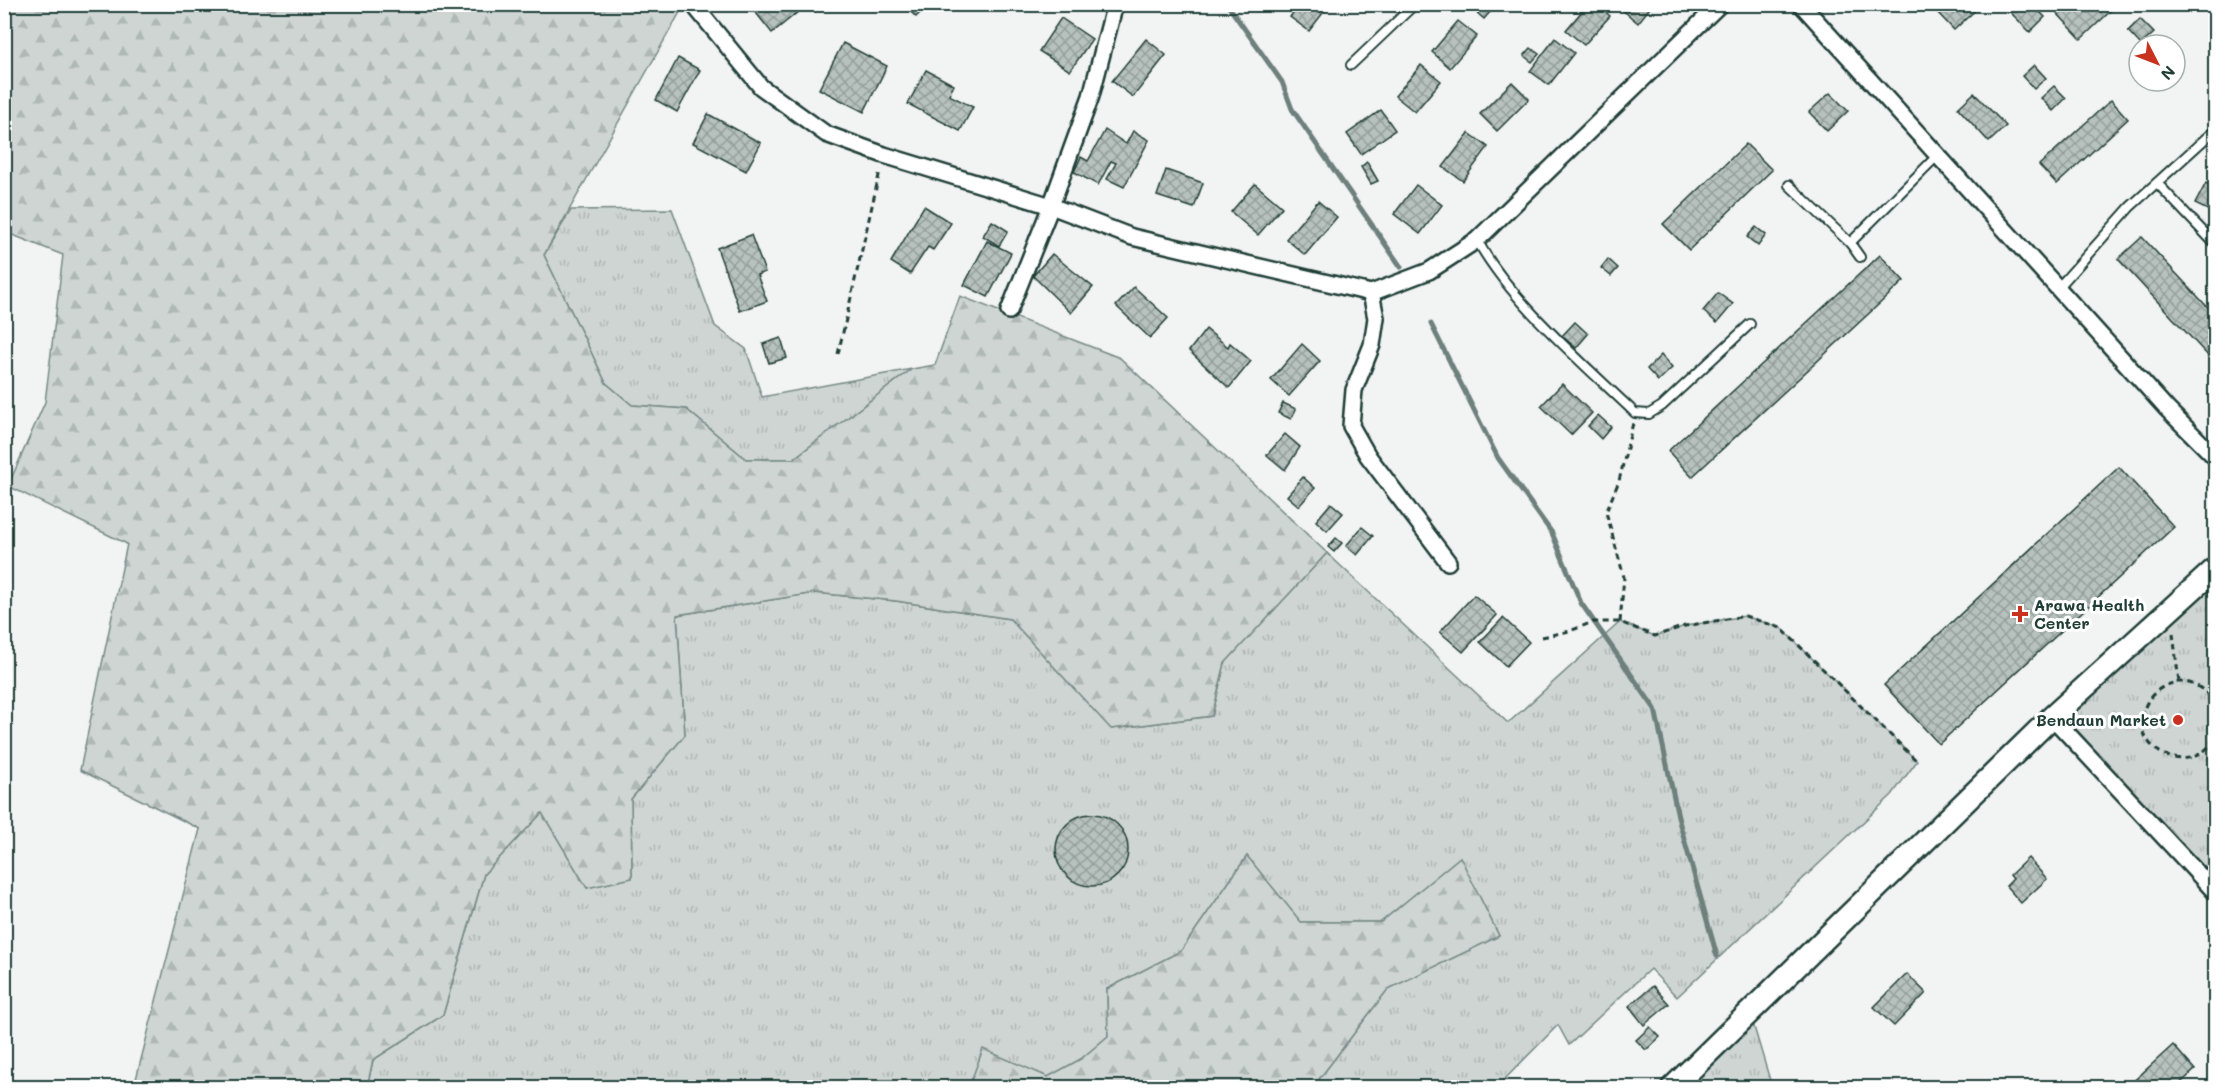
<svg xmlns="http://www.w3.org/2000/svg" width="2220" height="1092" font-family="Mali,sans-serif">
  <defs>
    <pattern id="grass-tufts" width="24" height="20" patternUnits="userSpaceOnUse" patternTransform="scale(1.5)"><rect width="24" height="20" fill="#ced5d3"/><path d="M3 7l-1-3M5 7V3M7 7l1-3M15 17l-1-3M17 17v-4M19 17l1-3" fill="none" stroke="#b0b8b6"/></pattern>
    <pattern id="forest-firs" width="22" height="20" patternUnits="userSpaceOnUse" patternTransform="scale(1.5)"><rect width="22" height="20" fill="#ced5d3"/><path d="M5 1l3.5 6h-7zM16 11l3.5 6h-7z" fill="#b0b8b6"/></pattern>
    <pattern id="building-cross-hatch" width="8" height="8" patternUnits="userSpaceOnUse" patternTransform="scale(1.5)"><rect width="8" height="8" fill="#b7c1bd"/><path d="M0 0l8 8M0 8l8-8" fill="none" stroke="#949e9a"/></pattern>
  </defs>
  <rect width="100%" height="100%" fill="#f2f3f3"/>
  <filter id="ink" filterUnits="userSpaceOnUse"><feTurbulence type="fractalNoise" baseFrequency=".0167" numOctaves="2"/><feDisplacementMap in="SourceGraphic" scale="12" xChannelSelector="R" yChannelSelector="G"/><feConvolveMatrix kernelMatrix="1 2 1 2 8 2 1 2 1" color-interpolation-filters="sRGB"/></filter>
  <g filter="url(#ink)">
    <g fill="url(#grass-tufts)" stroke="#768984" stroke-width="1.5">
      <polygon points="672,209 715,326 746,349 762,397 912,369 793,459 746,459 686,409 632,405 606,383 544,255 571,210"/>
      <polygon points="1327,553 1508,723 1620,622 1655,636 1685,626 1745,616 1781,628 1917,761 1892,795 1677,997 1650,969 1569,1045 1558,1025 1497,1087 1313,1087 1388,989 1499,936 1460,858 1381,922 1300,922 1247,856 1181,951 1107,989 1108,1036 1081,1059 1048,1077 983,1050 969,1087 367,1088 373,1060 443,1015 484,874 542,812 587,888 632,878 631,799 685,735 677,615 815,593 896,601 1010,619 1112,729 1212,716 1225,663"/>
      <polygon points="2215,568 2215,893 2052,717"/>
      <polygon points="1749,1010 1772,1087 1672,1087"/>
    </g>
    <g fill="url(#forest-firs)" stroke="#768984" stroke-width="1.5">
      <polygon points="4,5 684,5 544,255 606,383 632,405 686,409 746,459 793,459 912,369 935,365 960,296 1120,358 1327,553 1225,663 1212,716 1111,729 1010,619 896,601 815,593 677,615 685,735 631,799 632,878 587,888 542,813 484,874 443,1015 373,1060 367,1087 134,1087 200,829 80,770 127,544 8,486 45,402 63,255 5,232"/>
      <polygon points="1247,856 1301,922 1381,922 1460,857 1499,936 1388,989 1313,1087 969,1087 983,1049 1048,1077 1081,1059 1108,1036 1107,989 1181,951"/>
    </g>
    <g fill="none" stroke-linecap="round" stroke-linejoin="round">
      <g stroke="#6d807b" stroke-width="5">
        <polyline points="1227,4 1282,82 1292,109 1401,267"/>
        <polyline points="1431,324 1498,458 1552,533 1581,603 1655,709 1679,821 1717,956"/>
      </g>
    </g>
    <g fill="url(#building-cross-hatch)" stroke="#1f3d34" stroke-width="1.5">
      <polygon points="749,4 794,4 799,11 772,33"/>
      <polygon points="903,4 929,4 916,17"/>
      <polygon points="1299,4 1330,4 1309,31 1290,17"/>
      <polygon points="1467,4 1497,4 1484,19"/>
      <polygon points="1588,4 1597,4 1610,16 1584,45 1566,30"/>
      <polygon points="1622,4 1653,4 1638,23 1619,7"/>
      <polygon points="1945,4 1982,4 1954,30 1937,12"/>
      <polygon points="2002,4 2032,4 2045,17 2030,32"/>
      <polygon points="2066,4 2118,4 2081,39 2057,13"/>
      <polygon points="1061,18 1092,39 1070,71 1039,51"/>
      <polygon points="2140,19 2154,33 2141,45 2128,31"/>
      <polygon points="1458,21 1477,36 1450,68 1432,52"/>
      <polygon points="1555,38 1574,53 1549,85 1530,71"/>
      <polygon points="1146,39 1166,55 1133,97 1112,81"/>
      <polygon points="843,43 887,66 864,112 819,89"/>
      <polygon points="1531,48 1539,54 1532,62 1524,56"/>
      <polygon points="678,58 700,70 677,112 656,100"/>
      <polygon points="1421,65 1441,81 1415,112 1395,96"/>
      <polygon points="2034,65 2046,78 2034,89 2022,76"/>
      <polygon points="926,70 954,85 949,95 973,107 960,131 908,104"/>
      <polygon points="1512,82 1529,99 1497,131 1480,114"/>
      <polygon points="2054,86 2066,98 2053,111 2041,98"/>
      <polygon points="1830,93 1848,111 1827,131 1809,112"/>
      <polygon points="1974,93 2006,126 1989,142 1958,108"/>
      <polygon points="2111,100 2128,119 2057,184 2039,165"/>
      <polygon points="1381,110 1395,130 1361,154 1347,134"/>
      <polygon points="708,114 761,143 746,171 693,143"/>
      <polygon points="1105,130 1126,144 1133,131 1149,140 1124,187 1107,179 1116,163 1111,161 1098,185 1074,172 1081,157 1088,161"/>
      <polygon points="1469,133 1488,147 1463,181 1443,167"/>
      <polygon points="1746,144 1772,170 1689,250 1663,224"/>
      <polygon points="1367,162 1378,181 1371,184 1361,167"/>
      <polygon points="1166,170 1203,183 1194,208 1157,196"/>
      <polygon points="2216,182 2216,214 2195,204 2206,183 2213,187"/>
      <polygon points="1255,184 1282,207 1258,235 1231,212"/>
      <polygon points="1416,185 1442,205 1420,234 1394,214"/>
      <polygon points="1318,201 1337,217 1305,255 1286,239"/>
      <polygon points="924,206 951,223 933,250 928,247 910,274 891,262"/>
      <polygon points="992,221 1008,231 999,246 983,236"/>
      <polygon points="1756,227 1766,235 1758,246 1747,237"/>
      <polygon points="751,235 765,272 757,275 767,301 740,311 717,248"/>
      <polygon points="2142,237 2216,316 2216,355 2211,359 2118,259"/>
      <polygon points="987,241 1011,253 988,297 964,285"/>
      <polygon points="1052,254 1093,287 1071,313 1033,276"/>
      <polygon points="1880,255 1904,281 1692,477 1668,451"/>
      <polygon points="1608,259 1618,268 1611,276 1601,268"/>
      <polygon points="1134,287 1168,318 1150,338 1116,306"/>
      <polygon points="1718,293 1733,304 1717,323 1703,311"/>
      <polygon points="1575,322 1588,334 1576,348 1562,336"/>
      <polygon points="1206,329 1228,347 1230,343 1251,361 1229,388 1189,351"/>
      <polygon points="781,338 787,358 769,363 763,344"/>
      <polygon points="1302,344 1320,361 1289,396 1271,380"/>
      <polygon points="1661,355 1672,368 1658,381 1647,369"/>
      <polygon points="1562,384 1592,413 1571,435 1541,406"/>
      <polygon points="1283,403 1296,409 1291,419 1278,413"/>
      <polygon points="1598,415 1611,427 1601,439 1588,426"/>
      <polygon points="1285,434 1300,447 1285,470 1267,455"/>
      <polygon points="2119,467 2174,527 1939,744 1884,685"/>
      <polygon points="1303,477 1315,488 1299,506 1287,496"/>
      <polygon points="1331,503 1343,513 1327,531 1316,521"/>
      <polygon points="1362,527 1373,536 1357,555 1346,546"/>
      <polygon points="1336,538 1342,543 1334,552 1328,547"/>
      <polygon points="1474,595 1497,615 1463,652 1440,632"/>
      <polygon points="1503,618 1529,642 1506,666 1480,642"/>
      <circle cx="1092" cy="850" r="36"/>
      <polygon points="2028,858 2047,879 2021,903 2006,886 2013,879 2010,875"/>
      <polygon points="1907,974 1926,993 1894,1026 1874,1007"/>
      <polygon points="1653,986 1669,1004 1644,1025 1629,1006"/>
      <polygon points="1650,1027 1660,1037 1646,1050 1636,1040"/>
      <polygon points="2173,1045 2195,1070 2175,1088 2126,1088"/>
    </g>
    <g fill="none" stroke-linecap="round" stroke-linejoin="round">
      <defs>
        <g id="lane">
          <polyline points="1351,65 1415,4"/>
          <polyline points="2157,183 2216,245"/>
          <polyline points="1789,185 1850,243 1860,257"/>
          <path d="M1477 240C1510 301 1584 364 1635 413L1649 414 1662 406 1750 324"/>
          <polyline points="1850,243 1938,155"/>
          <polyline points="2058,288 2130,207 2216,129"/>
        </g>
        <g id="street">
          <polyline points="693,4 761,87 826,134 884,155 1051,206 1132,237 1371,293 1429,271 1477,240 1720,4"/>
          <polyline points="1801,4 2167,409 2216,458"/>
          <polyline points="1371,293 1376,318 1372,345 1354,390 1351,426 1368,456 1448,562"/>
          <polyline points="1009,311 1051,206 1091,96 1115,4"/>
          <polyline points="2052,717 2216,893"/>
        </g>
        <polyline id="secondary" points="1672,1088 2052,717 2216,568"/>
      </defs>
      <use href="#lane" stroke="#1f3d34" stroke-width="12"/>
      <use href="#street" stroke="#1f3d34" stroke-width="20"/>
      <use href="#secondary" stroke="#1f3d34" stroke-width="26"/>
      <g stroke="#1f3d34" stroke-width="3" stroke-dasharray="6 4.5" stroke-linecap="butt">
        <polyline points="838,354 880,171"/>
        <polyline points="1620,622 1624,577 1606,512 1619,481 1633,423"/>
        <polyline points="2173,633 2179,682"/>
        <polyline points="1542,637 1570,631 1593,622 1620,622 1655,636 1685,626 1745,616 1781,628 1917,761"/>
        <path d="M2216 705C2207 691 2195 681 2178 682 2165 684 2154 691 2148 701 2121 746 2191 785 2216 736"/>
      </g>
      <use href="#lane" stroke="#fff" stroke-width="8"/>
      <use href="#street" stroke="#fff" stroke-width="15"/>
      <use href="#secondary" stroke="#fff" stroke-width="21"/>
    </g>
  </g>
  <g fill="#c8321e" stroke="#fff" stroke-width="2">
    <path d="M2017 605h6v6h6v6h-6v6h-6v-6h-6v-6h6z"/>
    <circle cx="2178" cy="720" r="6"/>
  </g>
  <g text-anchor="middle" stroke-width="6" stroke-linejoin="round" paint-order="stroke">
    <g font-size="16" font-weight="bold" fill="#1f3d34" stroke="#fff" text-anchor="start">
      <text x="2034" y="611">Arawa Health<tspan x="2034" dy="18">Center</tspan></text>
      <text x="2166" y="726" text-anchor="end">Bendaun Market</text>
    </g>
  </g>
  <rect width="2220" height="1092" fill="none" stroke="#fff" stroke-width="24"/>
  <rect x="12" y="12" width="2196" height="1068" fill="none" stroke="#1f3d34" stroke-width="2" filter="url(#ink)"/>
  <g transform="translate(2157 63) rotate(132)"><circle r="28" fill="#ffffff" stroke="#a5b1ae" stroke-width="1.5"/>
  <path d="M0-4.5L10 22L0 15L-10 22Z" fill="#c8321e"/>
  <text y="-9" font-size="16" font-weight="bold" text-anchor="middle" fill="#1f3d34">N</text>
  </g>
</svg>
